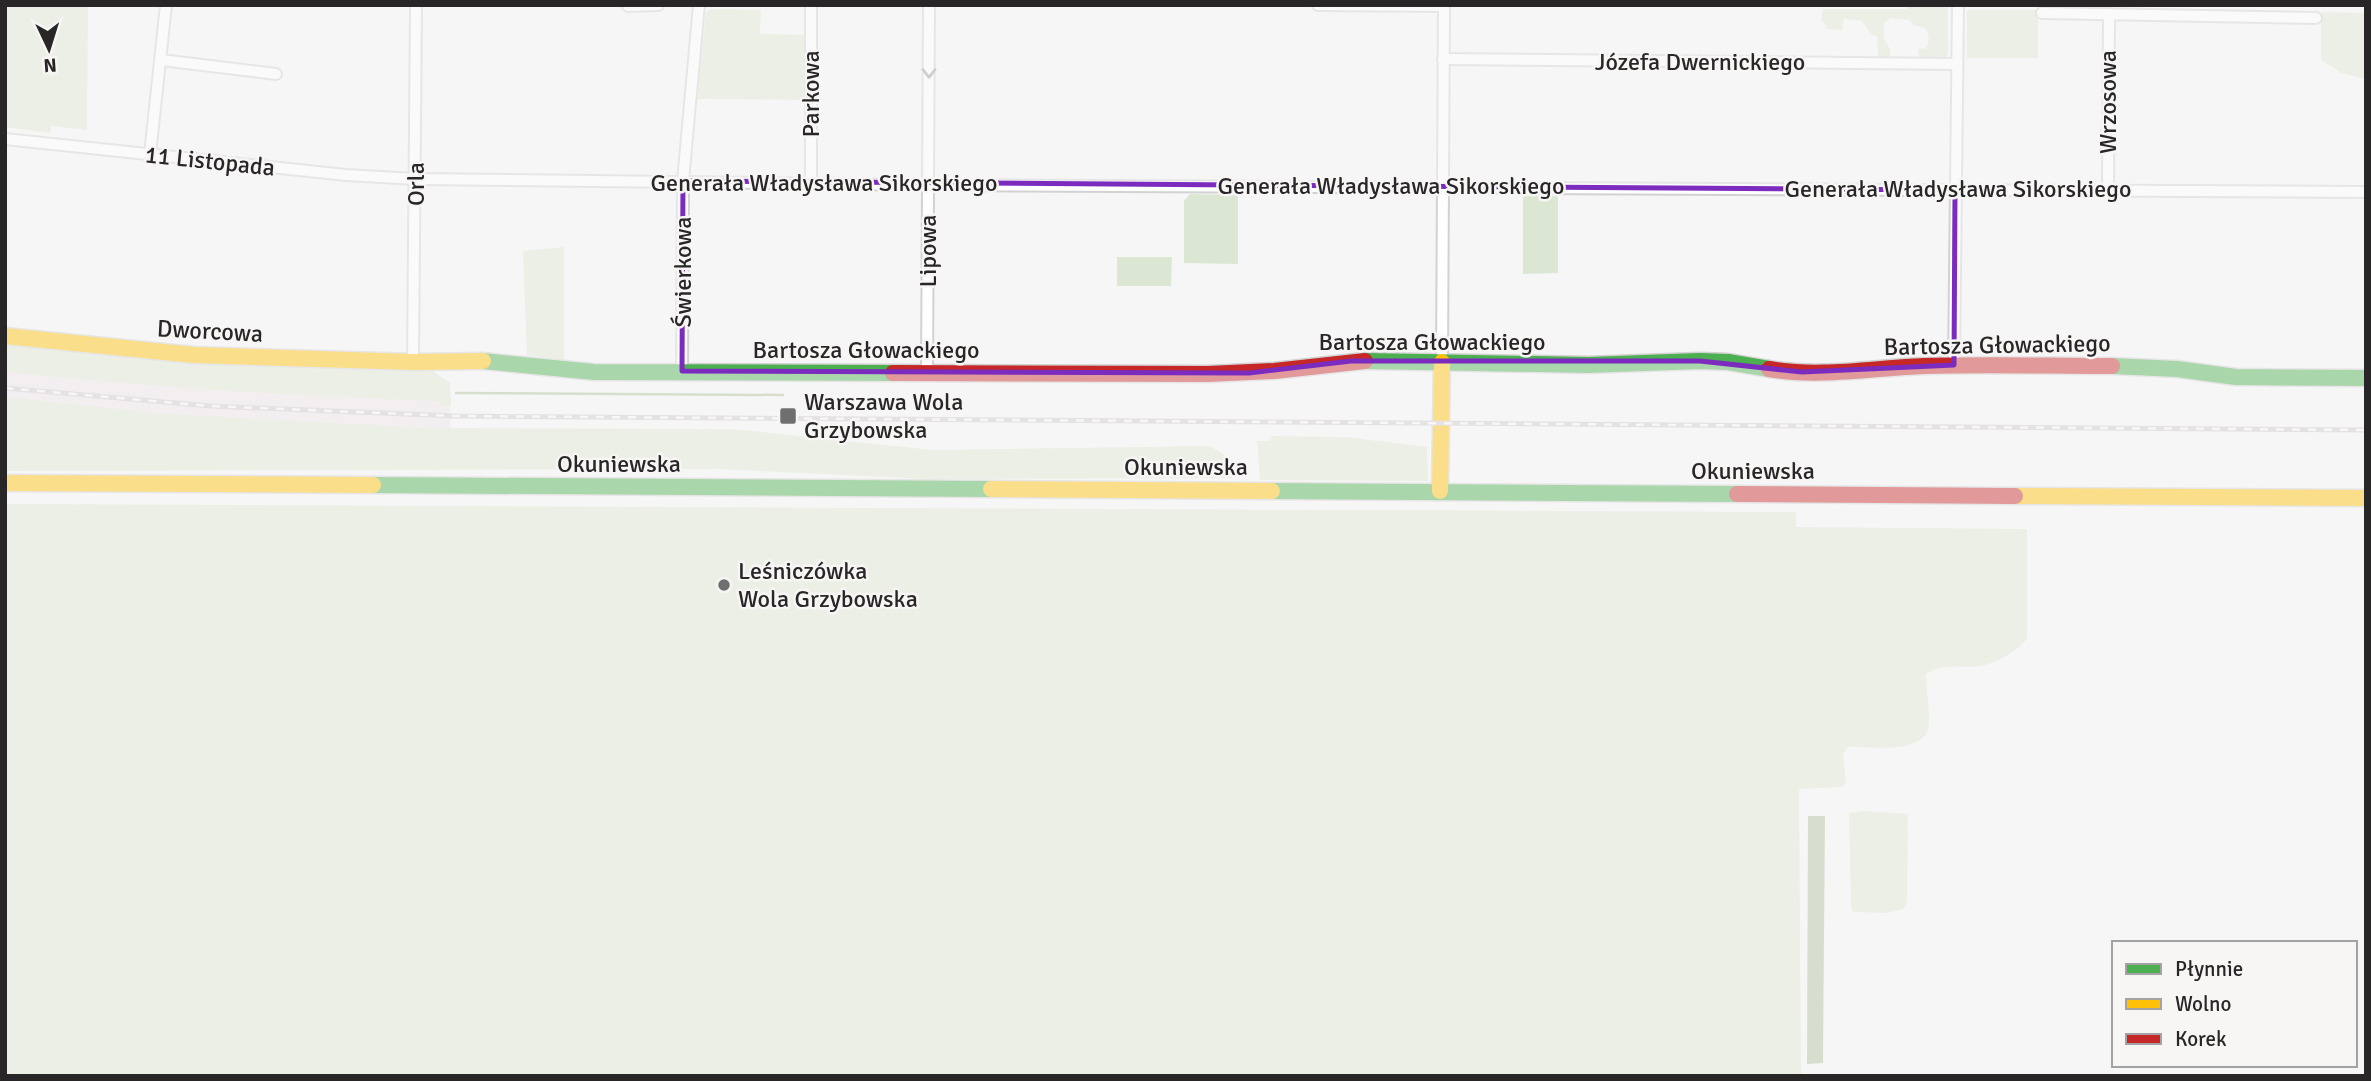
<svg xmlns="http://www.w3.org/2000/svg" width="2371" height="1081" font-family="Signika,sans-serif">
  <rect width="100%" height="100%" fill="#f7f6f6"/>
  <polygon fill="#ede6e8" points="5,341 433,365 434,372 450,383 451,469 5,463"/>
  <g fill="#dce7d3">
    <polygon points="5,5 88,5 87,130 51,126 50,133 5,127"/>
    <path d="M1907 5H1948V54L1945 57H1919L1918 49 1926 48C1930 43 1929 34 1926 29L1914 25 1909 20 1891 18 1884 23C1884 27 1883 34 1884 38 1887 47 1893 47 1889 57H1878L1877 36 1872 35 1862 21 1844 19 1842 30 1828 29 1821 19 1823 9H1907Z"/>
    <polygon points="710,9 761,10 760,34 807,35 806,100 697,99 706,13"/>
    <rect x="1967" y="10" width="71" height="48"/>
    <polygon points="2321,12 2366,13 2364,79 2342,73 2321,60"/>
    <polygon points="1190,194 1238,195 1238,264 1184,263 1184,201"/>
    <polygon points="1523,196 1558,196 1558,273 1523,274"/>
    <polygon points="564,247 564,360 527,355 523,251"/>
    <polygon points="1117,257 1172,257 1171,286 1117,286"/>
    <path d="M5 341 433 365 434 372 450 383 451 406H440V401C294 396 150 387 5 372Z"/>
    <polygon points="5,397 166,414 427,428 733,429 933,450 1210,446 1232,460 1232,478 927,479 716,469 5,471"/>
    <polygon points="1272,436 1346,437 1427,447 1428,481 1260,480 1257,441 1270,441"/>
    <path d="M5 504 1796 512V527L2027 529V639C2016 651 2002 660 1985 665 1965 670 1944 661 1926 674 1926 687 1931 718 1928 729 1922 754 1868 747 1848 747L1843 754 1846 783 1842 787 1799 789 1801 1076H5Z"/>
    <polygon points="1864,811 1908,814 1907,896 1906,905 1903,909 1887,913 1854,912 1851,908 1849,813"/>
  </g>
  <polygon fill="#aec39c" points="1808,816 1825,816 1823,1063 1807,1064"/>
  <g fill="none" stroke-linecap="round" stroke-linejoin="round">
    <polyline stroke="#aec39c" stroke-width="2.5" points="456,393 783,395"/>
    <defs>
      <g id="street">
        <polyline points="1318,5 1444,6"/>
        <polyline points="628,6 658,5"/>
        <polyline points="2042,13 2316,18"/>
        <polyline points="1443,59 1957,64"/>
        <polyline points="161,60 276,74"/>
        <polyline points="5,139 346,175 416,179 928,185 2366,192"/>
        <polyline points="150,154 166,5"/>
        <polyline points="811,182 811,5"/>
        <polyline points="2108,190 2109,14"/>
        <polyline points="413,362 416,5"/>
        <polyline points="1442,362 1444,5"/>
        <polyline points="1954,365 1958,5"/>
        <polyline points="682,371 683,181 699,5"/>
        <polyline points="927,372 929,5"/>
      </g>
      <g id="fast">
        <polyline points="483,361 594,372 893,373"/>
        <polyline points="1365,361 1588,365 1700,361 1728,362 1769,369"/>
        <polyline points="2112,366 2177,369 2236,377 2366,378"/>
        <polyline points="373,485 991,489"/>
        <polyline points="1272,491 1737,494"/>
      </g>
      <g id="slow">
        <polyline points="5,336 194,355 413,362 483,361"/>
        <polyline points="5,483 373,485"/>
        <polyline points="991,489 1272,491"/>
        <polyline points="1440,491 1442,362"/>
        <polyline points="2015,496 2366,498"/>
      </g>
      <g id="jam">
        <path d="M1769 369C1820 378 1873 368 1924 366 1986 364 2049 366 2112 366"/>
        <polyline points="893,373 1208,374 1274,371 1365,361"/>
        <polyline points="1737,494 2015,496"/>
      </g>
    </defs>
    <use href="#street" stroke="#d3d2d2" stroke-width="14"/>
    <use href="#fast" stroke="#d3d2d2" stroke-width="19"/>
    <use href="#slow" stroke="#d3d2d2" stroke-width="19"/>
    <use href="#jam" stroke="#d3d2d2" stroke-width="19"/>
    <use href="#street" stroke="#fefefe" stroke-width="10"/>
    <use href="#fast" stroke="#4caf50" stroke-width="16"/>
    <use href="#slow" stroke="#ffc107" stroke-width="16"/>
    <use href="#jam" stroke="#c62828" stroke-width="16"/>
    <defs>
      <polyline id="rail" points="5,388 210,406 455,416 2366,430"/>
    </defs>
    <use href="#rail" stroke="#cccbcc" stroke-width="5"/>
    <use href="#rail" stroke="#f8f5f5" stroke-width="2.5" stroke-dasharray="8" stroke-linecap="butt"/>
  </g>
  <defs><path id="oneway-chevron" d="M-2-3.5L2.5 0L-2 3.5" fill="none" stroke-width="1.6" stroke-linecap="round" stroke-linejoin="round" transform="scale(1.75)"/></defs>
  <use stroke="#9e9d9d" href="#oneway-chevron" transform="translate(929 73) rotate(90)"/>
  <path d="M0 0H2371V1081H0ZM683 181 1955 190 1954 365 1802 372 1700 361H1351L1249 373 682 371Z" fill="#f7f6f6" fill-opacity=".55" fill-rule="evenodd"/>
  <path fill="none" stroke="#7b2cbf" stroke-width="5" stroke-linejoin="round" d="M683 181 1955 190 1954 365 1802 372 1700 361H1351L1249 373 682 371Z"/>
  <g fill="#706f6f" stroke="#f8f5f5" stroke-width="2.5">
    <rect x="779" y="407" width="18" height="18" rx="3.5"/>
    <circle cx="724" cy="585" r="7"/>
  </g>
  <g text-anchor="middle" stroke-width="5" stroke-linejoin="round" paint-order="stroke">
    <g font-size="24" fill="#282627" stroke="#f8f5f5">
      <text x="1700" y="70">Józefa Dwernickiego</text>
      <text transform="translate(811 94) rotate(-90)" y="8">Parkowa</text>
      <text transform="translate(2108 102) rotate(-90)" y="8">Wrzosowa</text>
      <text transform="translate(210 161) rotate(6)" y="8">11 Listopada</text>
      <text x="824" y="191">Generała Władysława Sikorskiego</text>
      <text transform="translate(416 184) rotate(-90)" y="8">Orla</text>
      <text x="1391" y="194">Generała Władysława Sikorskiego</text>
      <text x="1958" y="197">Generała Władysława Sikorskiego</text>
      <text transform="translate(928 251) rotate(-90)" y="8">Lipowa</text>
      <text transform="translate(683 272) rotate(-90)" y="8">Świerkowa</text>
      <text transform="translate(210 331) rotate(3)" y="8">Dworcowa</text>
      <text x="1432" y="350">Bartosza Głowackiego</text>
      <text transform="translate(1997 345) rotate(-1)" y="8">Bartosza Głowackiego</text>
      <text x="866" y="358">Bartosza Głowackiego</text>
      <text x="619" y="472">Okuniewska</text>
      <text x="1186" y="475">Okuniewska</text>
      <text x="1753" y="479">Okuniewska</text>
    </g>
    <g font-size="24" fill="#282627" stroke="#f8f5f5" text-anchor="start">
      <text x="804" y="410">Warszawa Wola<tspan x="804" dy="28">Grzybowska</tspan></text>
      <text x="738" y="579">Leśniczówka<tspan x="738" dy="28">Wola Grzybowska</tspan></text>
    </g>
  </g>
  <rect width="2371" height="1081" fill="none" stroke="#282627" stroke-width="14"/>
  <rect x="2112" y="941" width="245" height="126" fill="#f8f5f5" stroke="#a5a2a3" stroke-width="2"/>
  <rect x="2126" y="964" width="35" height="10" fill="#4caf50" stroke="#a5a2a3" stroke-width="2"/>
  <text x="2175" y="976" font-size="21" fill="#282627">Płynnie</text>
  <rect x="2126" y="999" width="35" height="10" fill="#ffc107" stroke="#a5a2a3" stroke-width="2"/>
  <text x="2175" y="1011" font-size="21" fill="#282627">Wolno</text>
  <rect x="2126" y="1034" width="35" height="10" fill="#c62828" stroke="#a5a2a3" stroke-width="2"/>
  <text x="2175" y="1046" font-size="21" fill="#282627">Korek</text>
  <g transform="translate(49 49) rotate(176)" stroke="#f8f5f5" stroke-width="5" paint-order="stroke">
  <path d="M0-5L12 26L0 18L-12 26Z" fill="#282627"/>
  <text y="-10" font-size="19" font-weight="bold" text-anchor="middle" fill="#282627">N</text>
  </g>
</svg>
